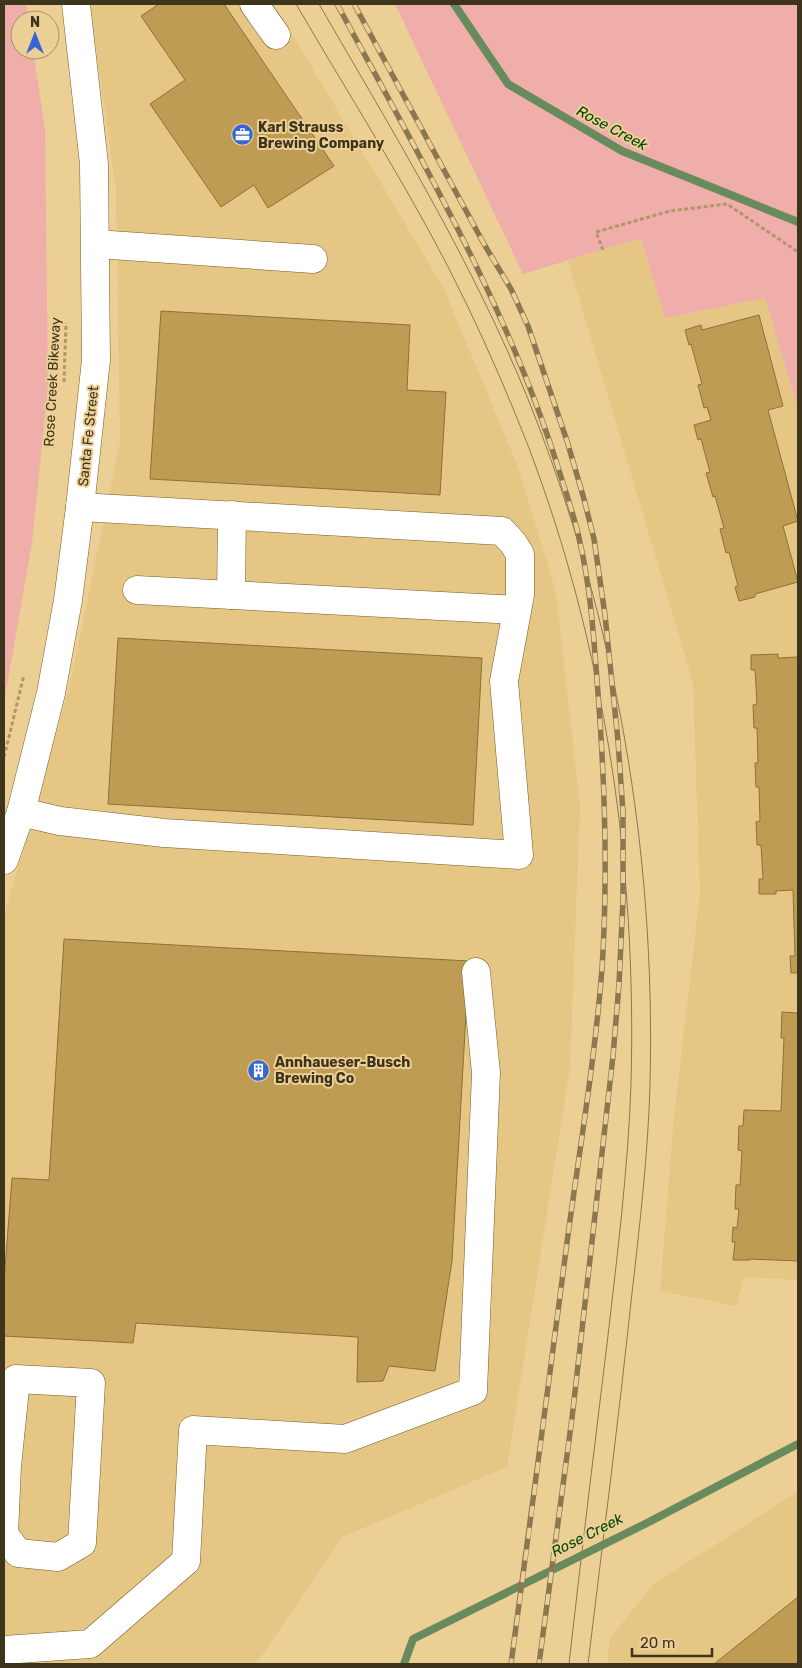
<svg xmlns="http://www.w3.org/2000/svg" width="802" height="1668" font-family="Rubik,sans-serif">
  <rect width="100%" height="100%" fill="#eccf95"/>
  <g fill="#e6c685">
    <polygon points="90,4 274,4 443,287 518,467 556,592 580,807 570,1067 507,1467 342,1537 256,1664 4,1664 4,916 70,684 120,442 116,190"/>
    <polygon points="641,238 665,318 765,298 798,409 798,1280 744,1277 736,1306 660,1291 674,1117 700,894 693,683 568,261"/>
    <polygon points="798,1491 798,1664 607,1664 610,1638 653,1585"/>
  </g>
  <g fill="#efaea9">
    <polygon points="4,4 26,4 28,20 20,20 20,50 33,50 45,130 48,386 32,543 4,703"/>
    <polygon points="395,4 798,4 798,409 765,298 665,318 641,238 523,274"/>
  </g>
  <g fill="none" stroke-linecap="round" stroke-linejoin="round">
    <g stroke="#678b5d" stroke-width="8">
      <polyline points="454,4 508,84 622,151 798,222"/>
      <polyline points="404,1664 413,1639 645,1524 798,1444"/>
    </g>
  </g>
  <g fill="#bf9c53" stroke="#8b713a">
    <polygon points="159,4 224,4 334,166 268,208 254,185 221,207 150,104 185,80 141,16"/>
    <polygon points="161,311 410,325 407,390 446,392 440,495 150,479"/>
    <polygon points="759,315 783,406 768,410 798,521 783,526 798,582 755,594 755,597 739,601 735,587 738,586 729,552 726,553 720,529 724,528 715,496 713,497 706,473 710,472 701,439 698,440 694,425 711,420 707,407 704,408 698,385 702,384 691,344 689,345 685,330 701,325 702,330"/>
    <polygon points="118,638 482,658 473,825 108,804"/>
    <polygon points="778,654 778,658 798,657 798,973 791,973 790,956 795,956 793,890 776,891 776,894 759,894 759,879 763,879 761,845 757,845 756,822 760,821 759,787 756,787 755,763 758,763 757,728 754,728 753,705 757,704 755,670 751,670 751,655"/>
    <polygon points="64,939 469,961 452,1261 435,1371 389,1366 383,1381 357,1382 358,1337 136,1323 133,1343 4,1336 4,1281 12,1178 49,1180"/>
    <polygon points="782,1012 798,1013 798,1261 750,1259 750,1260 733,1260 735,1242 732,1242 733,1227 737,1228 739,1209 735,1209 736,1185 740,1185 742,1151 738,1150 739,1126 743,1126 744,1110 781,1111 784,1038 781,1038"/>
    <polygon points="798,1597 798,1664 714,1664"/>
  </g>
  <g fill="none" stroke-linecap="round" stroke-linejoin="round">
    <defs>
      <g id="minor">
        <polyline points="254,4 276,35"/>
        <polyline points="96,244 313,259"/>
        <polyline points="137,590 517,610"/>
        <polyline points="231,595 232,515"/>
        <polyline points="21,812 60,821 164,833 519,855 504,681 520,595 520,554 513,543 502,531 80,507"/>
        <polyline points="4,860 21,812 51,693 68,600 80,507 96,360 94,164 76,4"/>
        <polygon points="16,1379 91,1383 82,1543 58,1557 18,1553 4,1534 7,1466"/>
        <polyline points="4,1650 90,1644 186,1561 193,1430 345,1439 473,1391 486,1073 476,972"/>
      </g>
    </defs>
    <use href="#minor" stroke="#765c24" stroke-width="29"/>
    <g stroke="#ae986a" stroke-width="3" stroke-dasharray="4 2.5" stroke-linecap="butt">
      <polyline points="603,250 596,232 670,211 727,204 798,252"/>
      <polyline points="64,382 66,323"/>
      <polyline points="4,757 24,675"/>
    </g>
    <use href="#minor" stroke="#fff" stroke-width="28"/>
    <g stroke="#8b7851" stroke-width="1">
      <path d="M296 4C354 104 418 202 468 307 489 351 509 397 527 443 605 646 637 866 631 1084 628 1171 617 1257 607 1344 594 1451 581 1557 569 1664"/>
      <path d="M319 4C394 134 474 264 530 404 616 621 656 851 650 1085 648 1154 640 1223 632 1293 619 1417 603 1540 588 1664"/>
    </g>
    <defs>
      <g id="rail">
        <path d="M337 4C420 158 511 311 562 480 568 499 575 519 579 538 591 588 594 641 598 693 605 784 608 877 602 969 595 1058 580 1147 568 1235 549 1378 531 1521 511 1664"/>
        <polyline points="354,4 484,244 511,289 528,326 567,441 584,499 594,539 605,615 618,741 623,812 623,900 619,984 613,1056 572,1418 539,1664"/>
      </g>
    </defs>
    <use href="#rail" stroke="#8b7851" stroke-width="5.5"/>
    <use href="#rail" stroke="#eccf95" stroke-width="4" stroke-dasharray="11" stroke-linecap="butt"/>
  </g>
  <defs>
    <symbol id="office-disc" viewBox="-11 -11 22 22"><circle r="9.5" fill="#3665d5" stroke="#eccf95"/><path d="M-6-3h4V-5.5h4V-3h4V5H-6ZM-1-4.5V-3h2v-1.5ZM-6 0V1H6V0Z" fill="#fff"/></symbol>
    <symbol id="building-disc" viewBox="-11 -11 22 22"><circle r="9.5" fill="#3665d5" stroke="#eccf95"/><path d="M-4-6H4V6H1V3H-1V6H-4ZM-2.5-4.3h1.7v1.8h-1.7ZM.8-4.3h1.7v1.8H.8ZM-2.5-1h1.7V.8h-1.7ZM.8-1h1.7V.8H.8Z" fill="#fff"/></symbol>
  </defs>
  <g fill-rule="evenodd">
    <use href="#office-disc" x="230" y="122" width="25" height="25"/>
    <use href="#building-disc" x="246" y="1058" width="25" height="25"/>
  </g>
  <g text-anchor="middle" stroke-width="4" stroke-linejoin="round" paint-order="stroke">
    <g font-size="14" font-weight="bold" fill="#3e331b" stroke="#eccf95" text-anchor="start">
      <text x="258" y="132">Karl Strauss<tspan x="258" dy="16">Brewing Company</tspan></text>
      <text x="275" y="1067">Annhaueser-Busch<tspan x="275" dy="16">Brewing Co</tspan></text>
    </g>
    <g font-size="14" fill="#3e331b" stroke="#eccf95">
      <text transform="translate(52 382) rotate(-87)" y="5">Rose Creek Bikeway</text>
      <text transform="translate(88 436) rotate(-84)" y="5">Santa Fe Street</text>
    </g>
    <g font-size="15" font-style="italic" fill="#06450d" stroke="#eccf95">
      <text transform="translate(612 128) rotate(28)" y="5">Rose Creek</text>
      <text transform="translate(587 1535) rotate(-27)" y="5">Rose Creek</text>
    </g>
  </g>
  <rect width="802" height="1668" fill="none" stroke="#3e331b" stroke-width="10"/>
  <g transform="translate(35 35)"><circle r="24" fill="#eccf95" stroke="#a69164"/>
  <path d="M0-4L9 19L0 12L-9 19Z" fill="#3665d5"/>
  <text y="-8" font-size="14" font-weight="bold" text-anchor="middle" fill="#3e331b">N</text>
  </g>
  <path d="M632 1648v8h80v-8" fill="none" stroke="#3e331b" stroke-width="2.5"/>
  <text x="640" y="1648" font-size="15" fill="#3e331b" stroke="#eccf95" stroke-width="4" paint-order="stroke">20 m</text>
</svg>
